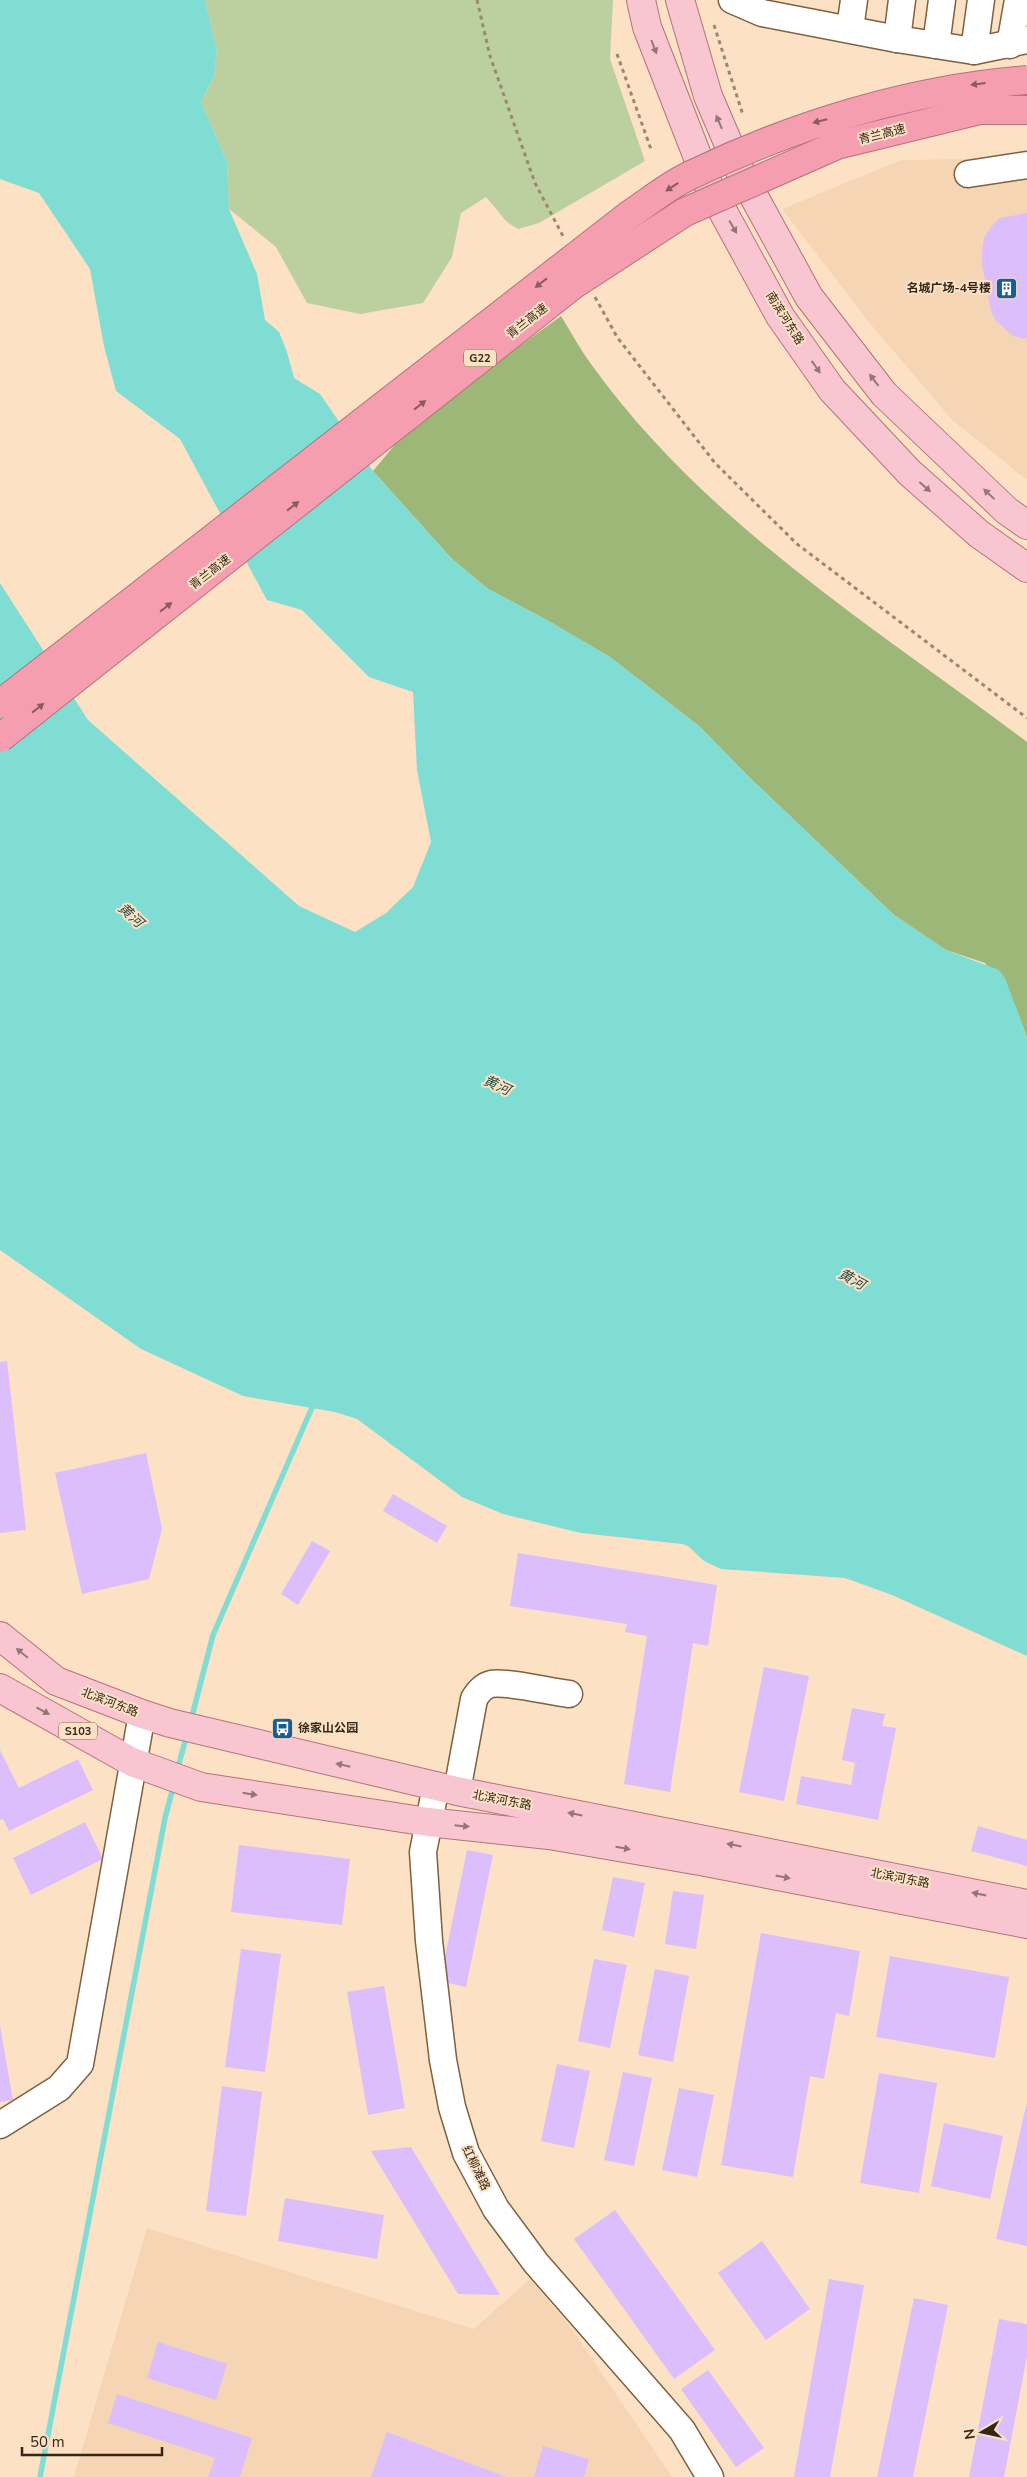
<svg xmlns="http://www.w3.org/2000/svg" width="1027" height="2477" font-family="'Nunito Sans','Noto Sans SC',sans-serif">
  <rect width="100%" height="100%" fill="#fde1c5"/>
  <g fill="#f6d5b5">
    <polygon points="1027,158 1027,480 952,420 868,321 782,209 901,160"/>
    <polygon points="147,2228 474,2329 530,2279 572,2329 672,2477 74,2477"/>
  </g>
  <polygon fill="#bbd09e" points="205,0 613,0 610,59 645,161 539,223 518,229 507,222 486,197 461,213 452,257 423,303 360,314 307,303 276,247 229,209 227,162 201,102 214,76 217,52"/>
  <path fill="#9db778" d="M561 316C571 332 580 349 591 364 705 523 874 627 1027 742V1037L1016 1008 985 963 946 950 894 915 749 777 699 726 610 657 545 619 488 589 451 558 373 471 412 424Z"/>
  <polygon fill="#7fddd3" points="0,0 205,0 217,52 214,76 201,102 227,162 229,209 257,274 265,320 279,332 287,352 294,378 320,394 373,471 451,558 488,589 545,619 610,657 699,726 749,777 894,915 946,950 999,970 1005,978 1027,1037 1027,1656 892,1595 845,1578 721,1569 704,1561 688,1546 682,1544 581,1533 503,1514 462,1497 357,1419 335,1412 243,1396 141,1349 0,1250 0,583 88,720 299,906 355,932 386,913 413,887 431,842 417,770 413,692 369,677 302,610 267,600 180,439 116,391 104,346 90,269 39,193 0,179"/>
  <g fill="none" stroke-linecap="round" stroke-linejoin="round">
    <g stroke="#7fddd3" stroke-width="5.5">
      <polyline points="191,1720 213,1635 314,1403"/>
      <polyline points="177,1771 187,1734"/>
      <polyline points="40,2477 165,1818 174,1784"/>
    </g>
  </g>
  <g fill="#dcbefc">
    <polygon points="1027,213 1027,338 1024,339 1013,336 996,321 991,311 982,264 982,251 984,238 991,227 1000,218"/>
    <polygon points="7,1361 26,1530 0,1533 0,1362"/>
    <polygon points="146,1453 162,1529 149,1579 82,1594 55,1473"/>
    <polygon points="393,1494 447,1526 437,1543 383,1511"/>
    <polygon points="312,1541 330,1551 298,1605 281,1594"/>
    <polygon points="518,1553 717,1585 708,1646 693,1643 670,1792 624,1784 647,1636 625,1632 627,1624 510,1606"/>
    <polygon points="764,1667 809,1676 784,1801 739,1792"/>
    <polygon points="852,1708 885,1714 882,1726 896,1728 878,1820 796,1804 801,1776 851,1785 855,1763 842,1760"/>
    <polygon points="0,1750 19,1788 78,1759 93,1790 9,1831 3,1819 0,1820"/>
    <polygon points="85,1822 103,1859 31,1895 13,1858"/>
    <polygon points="978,1826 1027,1840 1027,1866 971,1851"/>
    <polygon points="239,1845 350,1859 342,1925 231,1912"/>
    <polygon points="467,1850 493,1855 466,1987 440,1981"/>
    <polygon points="613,1877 645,1883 634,1937 602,1930"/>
    <polygon points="673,1891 704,1895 696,1949 665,1944"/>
    <polygon points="761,1933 860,1951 849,2016 836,2013 824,2079 810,2076 793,2177 721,2165"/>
    <polygon points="241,1949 281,1954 265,2072 225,2067"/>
    <polygon points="890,1956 1009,1977 995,2058 876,2037"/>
    <polygon points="594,1959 627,1965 610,2048 578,2041"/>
    <polygon points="655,1969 689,1976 673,2062 638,2055"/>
    <polygon points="384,1986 405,2108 368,2115 347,1992"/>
    <polygon points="0,2026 13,2100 0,2102"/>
    <polygon points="557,2064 590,2071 574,2148 541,2141"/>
    <polygon points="623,2072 652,2078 634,2166 604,2160"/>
    <polygon points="879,2073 937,2083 919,2193 860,2183"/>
    <polygon points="222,2086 262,2092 246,2216 206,2211"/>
    <polygon points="679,2088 714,2095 697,2177 662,2170"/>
    <polygon points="1026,2106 1027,2106 1027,2246 996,2239"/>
    <polygon points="944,2123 1003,2136 990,2199 931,2186"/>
    <polygon points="411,2147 500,2295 458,2294 371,2151"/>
    <polygon points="285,2198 384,2215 377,2259 278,2241"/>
    <polygon points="615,2210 715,2350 674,2379 574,2239"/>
    <polygon points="762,2241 810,2309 766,2340 718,2273"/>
    <polygon points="829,2279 864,2285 830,2477 794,2477"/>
    <polygon points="914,2298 948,2305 913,2477 877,2477"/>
    <polygon points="999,2319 1027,2324 1027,2356 1004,2477 969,2477"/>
    <polygon points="158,2342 227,2364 216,2400 147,2378"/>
    <polygon points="708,2370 764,2448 736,2467 681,2389"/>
    <polygon points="117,2394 252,2438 240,2477 208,2477 215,2458 108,2423"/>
    <polygon points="387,2432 506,2477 371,2477"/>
    <polygon points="543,2446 589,2459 584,2477 534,2477"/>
  </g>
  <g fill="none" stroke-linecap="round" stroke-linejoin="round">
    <defs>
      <g id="minor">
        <polyline points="732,0 762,13 897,39 974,51 1027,40"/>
        <polyline points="850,29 854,0"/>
        <polyline points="897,39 902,0"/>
        <polyline points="936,45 942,0"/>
        <polyline points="1010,45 1018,0"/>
        <polyline points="974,51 981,0"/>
        <polyline points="968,174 1027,165"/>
        <polyline points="436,1786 423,1852 429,1941 443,2060 452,2107 466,2153 496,2209 536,2263 682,2430 710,2477"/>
        <path d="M457 1791 474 1699C478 1692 483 1686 491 1684 507 1681 551 1692 569 1694"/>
        <polyline points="0,2125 59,2088 80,2064 142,1714"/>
      </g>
      <g id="major">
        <polyline points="641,0 647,27 709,186 780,316 832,390 910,473 979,534 1027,568"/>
        <polyline points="680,0 708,96 741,173 809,297 884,394 1007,511 1027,525"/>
        <polyline points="0,1636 56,1681 142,1714 170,1723 457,1791 1027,1904"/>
        <polyline points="0,1688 132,1762 201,1787 428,1822 549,1835 700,1861 1027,1924"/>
      </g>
    </defs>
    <use href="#minor" stroke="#7f6040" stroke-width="29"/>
    <use href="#major" stroke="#b1747b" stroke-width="30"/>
    <g stroke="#9c8772" stroke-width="3" stroke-dasharray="4 4" stroke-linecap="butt">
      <polyline points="477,0 490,56 535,183 564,238"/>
      <polyline points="714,25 743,115"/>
      <polyline points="617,54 652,152"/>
      <polyline points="595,297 617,337 715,463 797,544 1027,718"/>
    </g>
    <use href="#minor" stroke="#fff" stroke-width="26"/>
    <use href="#major" stroke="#f9c5d0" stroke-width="28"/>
    <defs>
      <g id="highway-bridge">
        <path d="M0 704 629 215C650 201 670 184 693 174 797 124 912 89 1027 80"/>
        <polyline points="0,738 573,285 685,212 837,145 980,110 1027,110"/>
      </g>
    </defs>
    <use href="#highway-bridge" stroke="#b1747b" stroke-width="30" stroke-linecap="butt"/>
    <use href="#highway-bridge" stroke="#f59eb0" stroke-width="28"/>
  </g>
  <defs><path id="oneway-solid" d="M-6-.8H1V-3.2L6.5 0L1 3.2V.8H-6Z" transform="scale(1.25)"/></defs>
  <g fill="#967674">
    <use href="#oneway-solid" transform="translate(654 47) rotate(69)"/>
    <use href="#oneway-solid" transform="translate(719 122) rotate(-113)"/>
    <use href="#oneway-solid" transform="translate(733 227) rotate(60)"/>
    <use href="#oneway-solid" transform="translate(816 367) rotate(55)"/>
    <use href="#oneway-solid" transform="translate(874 380) rotate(-128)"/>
    <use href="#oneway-solid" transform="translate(925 487) rotate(41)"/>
    <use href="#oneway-solid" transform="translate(989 494) rotate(-137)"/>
    <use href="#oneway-solid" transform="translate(22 1653) rotate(-141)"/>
    <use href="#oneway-solid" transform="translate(43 1711) rotate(28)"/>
    <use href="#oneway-solid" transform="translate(343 1765) rotate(-167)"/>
    <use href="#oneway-solid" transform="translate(250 1794) rotate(9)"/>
    <use href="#oneway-solid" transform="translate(575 1814) rotate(-169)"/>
    <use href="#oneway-solid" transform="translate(462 1826) rotate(6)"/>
    <use href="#oneway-solid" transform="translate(734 1845) rotate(-169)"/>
    <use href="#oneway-solid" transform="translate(623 1848) rotate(10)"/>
    <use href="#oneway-solid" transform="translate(783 1877) rotate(11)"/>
    <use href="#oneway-solid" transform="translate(979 1894) rotate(-168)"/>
  </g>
  <g fill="#8a5c5c">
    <use href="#oneway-solid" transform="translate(978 84) rotate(173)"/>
    <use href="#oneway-solid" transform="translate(820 121) rotate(166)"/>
    <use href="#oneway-solid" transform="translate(672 187) rotate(147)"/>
    <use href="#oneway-solid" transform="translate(541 283) rotate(142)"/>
    <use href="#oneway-solid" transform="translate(420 405) rotate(-38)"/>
    <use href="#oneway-solid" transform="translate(293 506) rotate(-38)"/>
    <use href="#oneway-solid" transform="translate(166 607) rotate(-38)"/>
    <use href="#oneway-solid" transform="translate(38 708) rotate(-38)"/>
  </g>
  <defs>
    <symbol id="building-square" viewBox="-11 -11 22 22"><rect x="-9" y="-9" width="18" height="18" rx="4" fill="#195e93" stroke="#fde1c5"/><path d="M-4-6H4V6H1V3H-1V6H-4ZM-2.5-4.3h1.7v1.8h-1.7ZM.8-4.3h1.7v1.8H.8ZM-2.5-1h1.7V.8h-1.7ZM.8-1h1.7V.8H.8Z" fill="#fff"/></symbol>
    <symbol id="bus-square" viewBox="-11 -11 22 22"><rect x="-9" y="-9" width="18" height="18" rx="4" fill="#195e93" stroke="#fde1c5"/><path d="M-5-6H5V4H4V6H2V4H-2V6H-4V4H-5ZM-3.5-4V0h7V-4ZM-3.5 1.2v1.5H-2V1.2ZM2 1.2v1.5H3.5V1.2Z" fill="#fff"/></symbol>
  </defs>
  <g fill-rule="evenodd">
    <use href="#building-square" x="994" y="276" width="25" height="25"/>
    <use href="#bus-square" x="270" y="1716" width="25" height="25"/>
  </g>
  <g text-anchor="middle" stroke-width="4" stroke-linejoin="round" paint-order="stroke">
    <g fill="#fde1c5" stroke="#705e4c" stroke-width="1">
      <rect x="464" y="349.5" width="32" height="17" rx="4"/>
      <rect x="59" y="1722.5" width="38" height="17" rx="4"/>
    </g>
    <g font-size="11" font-weight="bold" fill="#332618">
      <text x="480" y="362">G22</text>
      <text x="78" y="1735">S103</text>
    </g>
    <g font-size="12" fill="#332618" stroke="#fde1c5">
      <text transform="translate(882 134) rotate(-14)" y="4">青兰高速</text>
      <text transform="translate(785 318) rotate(58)" y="4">南滨河东路</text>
      <text transform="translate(527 321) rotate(-38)" y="4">青兰高速</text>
      <text transform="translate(210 572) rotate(-38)" y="4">青兰高速</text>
      <text transform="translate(110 1702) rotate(21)" y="4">北滨河东路</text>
      <text transform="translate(502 1800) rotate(11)" y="4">北滨河东路</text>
      <text transform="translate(900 1878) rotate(11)" y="4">北滨河东路</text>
      <text transform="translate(476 2168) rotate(64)" y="4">红柳滩路</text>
    </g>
    <g font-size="12" font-weight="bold" fill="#332618" stroke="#fde1c5" text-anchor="end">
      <text x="991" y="292">名城广场-4号楼</text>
      <text x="298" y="1732" text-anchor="start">徐家山公园</text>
    </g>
    <g font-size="14" font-style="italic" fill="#224d48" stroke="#fde1c5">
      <text transform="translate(131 915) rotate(42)" y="5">黄河</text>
      <text transform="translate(497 1085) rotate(24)" y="5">黄河</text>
      <text transform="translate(852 1279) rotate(29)" y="5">黄河</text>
    </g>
  </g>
  <g transform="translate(982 2432) rotate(261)" stroke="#fde1c5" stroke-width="4" paint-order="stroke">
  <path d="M0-4L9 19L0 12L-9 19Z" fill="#332618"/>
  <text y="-8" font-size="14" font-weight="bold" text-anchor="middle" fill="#332618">N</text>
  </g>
  <path d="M22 2447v8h140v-8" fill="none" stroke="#332618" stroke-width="2.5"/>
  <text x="30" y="2447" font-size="15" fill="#332618" stroke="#fde1c5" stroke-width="4" paint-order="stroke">50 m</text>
</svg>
